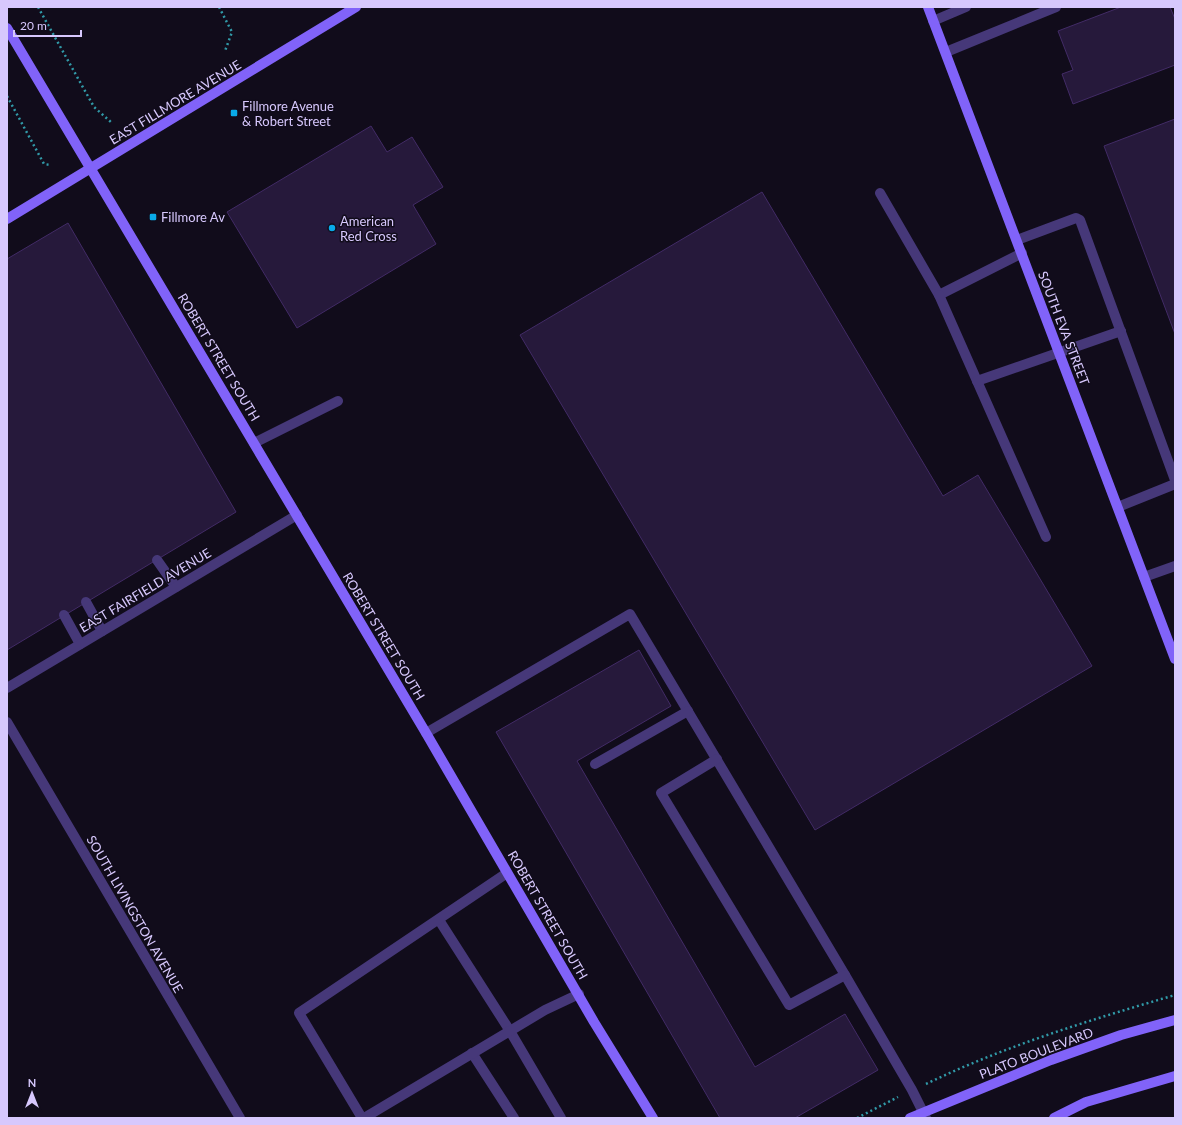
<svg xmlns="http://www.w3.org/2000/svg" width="1182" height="1125" font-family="Lato,sans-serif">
  <rect width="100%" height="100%" fill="#110c1b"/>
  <g fill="#26193b" stroke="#422b66">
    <polygon points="1121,7 1170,7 1175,19 1175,65 1073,104 1062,74 1073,70 1058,31"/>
    <polygon points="1175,119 1175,334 1104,146"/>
    <polygon points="371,126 387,152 412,137 443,187 413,205 436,244 297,328 227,212"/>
    <polygon points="762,192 943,496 978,475 1092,666 815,830 520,335"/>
    <polygon points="68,223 236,512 7,650 7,259"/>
    <polygon points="639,650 671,706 577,761 755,1067 845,1014 878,1070 795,1118 720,1118 496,732"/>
  </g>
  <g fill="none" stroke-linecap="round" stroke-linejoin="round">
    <g stroke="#319aa8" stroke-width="2.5" stroke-dasharray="2 3" stroke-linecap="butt">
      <polyline points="38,7 94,107 112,123"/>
      <polyline points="219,7 232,32 225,51"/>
      <polyline points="7,96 44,164 51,165"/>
      <path d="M926 1084C1005 1046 1090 1020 1175 995"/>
      <polyline points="857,1118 898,1097"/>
    </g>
    <g stroke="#463879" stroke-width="10">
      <polyline points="933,21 966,7"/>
      <polyline points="946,52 1056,7"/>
      <polyline points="880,193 939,295 1022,253"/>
      <polyline points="1017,240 1076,218 1080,220 1175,480"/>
      <polyline points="939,295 1046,537"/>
      <polyline points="977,381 1121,331"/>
      <polyline points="254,443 338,401"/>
      <polyline points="1118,507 1175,484"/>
      <polyline points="157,560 176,587"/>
      <polyline points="1144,577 1175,566"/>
      <polyline points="86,602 102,631"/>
      <polyline points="64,615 80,644"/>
      <polyline points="426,733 630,614 845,975 912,1090 926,1118"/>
      <polyline points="717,759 661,793 789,1005 845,975"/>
      <polyline points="595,764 688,711"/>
      <polyline points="439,920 510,1031 561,1118"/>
      <polyline points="472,1053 514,1118"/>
      <polyline points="362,1118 299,1013 507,873"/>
      <polyline points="364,1118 545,1010 579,994"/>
    </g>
    <g stroke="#463879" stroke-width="10">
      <polyline points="7,688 297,515"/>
      <polyline points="7,722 240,1118"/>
    </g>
    <g stroke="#8163f9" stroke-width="10">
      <polyline points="928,7 1175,659"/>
      <polyline points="7,28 426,733 594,1022 653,1118"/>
      <polyline points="7,219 356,7"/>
      <polyline points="910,1118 1051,1060 1121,1035 1175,1020"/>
      <polyline points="1054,1118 1086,1102 1175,1076"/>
    </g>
  </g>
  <g fill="#09aae8" stroke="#110c1b" stroke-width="1.5">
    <rect x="230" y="109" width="8" height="8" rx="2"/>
    <rect x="149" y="213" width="8" height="8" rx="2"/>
    <circle cx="332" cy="228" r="4"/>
  </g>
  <g text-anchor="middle" stroke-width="3" stroke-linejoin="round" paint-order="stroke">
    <g font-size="13" fill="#d7c8fd" stroke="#110c1b">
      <text transform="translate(175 102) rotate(-31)" y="5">EAST FILLMORE AVENUE</text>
      <text transform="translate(1064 328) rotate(69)" y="5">SOUTH EVA STREET</text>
      <text transform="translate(219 357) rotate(59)" y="5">ROBERT STREET SOUTH</text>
      <text transform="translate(145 590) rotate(-31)" y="5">EAST FAIRFIELD AVENUE</text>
      <text transform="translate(384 636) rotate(59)" y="5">ROBERT STREET SOUTH</text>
      <text transform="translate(135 914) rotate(60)" y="5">SOUTH LIVINGSTON AVENUE</text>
      <text transform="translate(548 915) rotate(60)" y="5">ROBERT STREET SOUTH</text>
      <text transform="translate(1036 1053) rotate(-21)" y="5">PLATO BOULEVARD</text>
    </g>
    <g font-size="13" fill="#d7c8fd" stroke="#110c1b" text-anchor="start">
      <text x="242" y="111">Fillmore Avenue<tspan x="242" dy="15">&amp; Robert Street</tspan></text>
      <text x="161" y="222">Fillmore Av</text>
      <text x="340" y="226">American<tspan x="340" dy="15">Red Cross</tspan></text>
    </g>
  </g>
  <rect width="1182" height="1125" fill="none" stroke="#d7c8fd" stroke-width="16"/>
  <g transform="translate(32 1093)" stroke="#110c1b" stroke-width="3" paint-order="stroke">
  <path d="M0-3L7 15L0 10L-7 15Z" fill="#d7c8fd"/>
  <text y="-6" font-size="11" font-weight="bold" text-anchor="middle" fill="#d7c8fd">N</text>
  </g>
  <path d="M14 30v6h67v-6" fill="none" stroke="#d7c8fd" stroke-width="2"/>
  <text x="20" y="30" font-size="12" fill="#d7c8fd" stroke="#110c1b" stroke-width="3" paint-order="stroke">20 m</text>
</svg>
